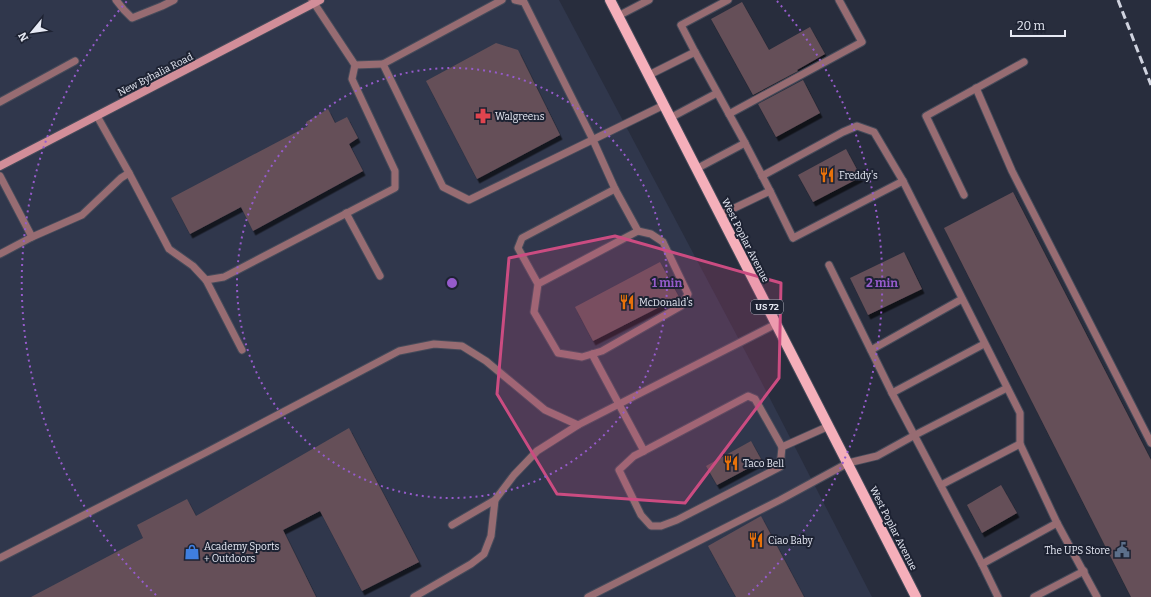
<svg xmlns="http://www.w3.org/2000/svg" width="1151" height="597" font-family="Bitter,serif">
  <defs>
    <filter id="shadow"><feDropShadow dx="2.5" dy="4.5" stdDeviation="0" flood-color="#0009"/></filter>
  </defs>
  <rect width="100%" height="100%" fill="#282d3d"/>
  <polygon fill="#30374c" points="0,0 559,0 762,383 872,597 0,597"/>
  <g fill="#655058" filter="url(#shadow)">
    <polygon points="742,2 769,50 810,27 825,54 797,70 798,71 753,95 711,19"/>
    <polygon points="496,43 518,50 560,135 477,179 426,81"/>
    <polygon points="803,80 820,113 776,137 758,104"/>
    <polygon points="328,109 335,123 347,117 358,138 349,144 363,171 253,231 241,207 190,234 171,198 308,126 306,122"/>
    <polygon points="846,149 861,177 813,202 798,175"/>
    <polygon points="1013,192 1151,460 1151,597 1131,597 944,228"/>
    <polygon points="904,252 922,289 868,315 850,278"/>
    <polygon points="660,262 679,297 593,341 575,307"/>
    <polygon points="349,428 419,562 362,591 320,511 283,530 316,597 31,597 143,538 137,525 187,499 196,516"/>
    <polygon points="751,441 762,461 717,485 706,466"/>
    <polygon points="1001,485 1017,513 982,533 967,505"/>
    <polygon points="761,516 804,597 736,597 708,546"/>
  </g>
  <g fill="none" stroke-linecap="round" stroke-linejoin="round">
    <defs>
      <g id="service">
        <polyline points="116,0 124,10 132,18 162,6 174,0"/>
        <polyline points="502,0 383,64 443,187 469,200 664,105"/>
        <polyline points="515,0 524,2 593,140 615,189 638,231"/>
        <polyline points="618,16 649,0"/>
        <polyline points="695,52 681,25 728,0"/>
        <polyline points="355,65 383,64"/>
        <polyline points="649,75 695,52 745,143 770,191"/>
        <polyline points="976,88 1012,171 1151,443"/>
        <polyline points="0,102 75,61"/>
        <polyline points="729,114 862,42 839,0"/>
        <polyline points="670,118 717,93"/>
        <polyline points="696,169 745,143"/>
        <polyline points="129,173 169,249 193,266 206,280 224,277 395,188 395,171 352,79 355,65 312,0"/>
        <polyline points="0,176 32,237"/>
        <polyline points="762,176 843,132 857,126 874,132 903,181"/>
        <polyline points="964,195 926,116 1024,62"/>
        <polyline points="346,213 380,276"/>
        <polyline points="720,215 770,191 793,238 903,181 1020,413 1020,444 1057,523 1097,597"/>
        <polyline points="0,254 32,237 82,215 121,178 129,173 97,116"/>
        <polyline points="829,265 892,393 982,564 998,597"/>
        <polyline points="206,280 242,350"/>
        <polyline points="538,284 638,231 651,234 663,242 688,294 681,306 602,351 582,357 558,353 534,312 538,284 518,248 522,238 615,189"/>
        <polyline points="871,350 962,299"/>
        <polyline points="592,354 644,451 748,396 755,399 782,447 829,426"/>
        <polyline points="892,393 984,344"/>
        <polyline points="644,451 634,456 619,470 641,515 651,526 661,526 677,520 780,467 782,447"/>
        <polyline points="941,485 1020,444"/>
        <polyline points="452,525 495,500"/>
        <polyline points="0,558 205,453 399,351 434,344 462,346 486,361 545,410 578,425 776,324"/>
        <polyline points="982,564 1057,523"/>
        <polyline points="414,597 471,564 484,554 491,536 495,500 514,475 537,451 578,425"/>
        <polyline points="588,597 780,500 848,463 877,456 915,435 1007,388"/>
        <polyline points="1034,597 1084,571"/>
      </g>
      <polyline id="secondary" points="0,166 320,0"/>
      <polyline id="primary" points="610,0 916,597"/>
    </defs>
    <use href="#service" stroke="#464b5a" stroke-width="9"/>
    <use href="#secondary" stroke="#464b5a" stroke-width="10"/>
    <use href="#primary" stroke="#464b5a" stroke-width="12"/>
    <use href="#service" stroke="#976c72" stroke-width="7"/>
    <use href="#secondary" stroke="#d28e99" stroke-width="8"/>
    <use href="#primary" stroke="#f5afba" stroke-width="10"/>
    <polyline stroke="#d0d3df" stroke-width="3" stroke-dasharray="8 4" stroke-linecap="butt" points="1118,0 1151,85"/>
  </g>
  <path fill="#cb4c81" fill-opacity="0.2" stroke="#cb4c81" stroke-width="3" stroke-linejoin="round" d="M615 236 781 283 779 378 685 503 557 494 497 394 509 258Z"/>
  <g fill="none" stroke="#965bcc" stroke-width="2" stroke-dasharray="2 4">
    <circle cx="452" cy="283" r="215"/>
    <path d="M156 595A430 430 0 0 1 127 1M777 1A430 430 0 0 1 748 595"/>
  </g>
  <defs>
    <symbol id="pharmacy-bare" viewBox="-9 -9 18 18"><path d="M-2-6h4v4h4v4h-4v4h-4v-4h-4v-4h4Z" fill="#e0444e" stroke="#1e2333" stroke-width="2.5" paint-order="stroke"/></symbol>
    <symbol id="restaurant-bare" viewBox="-9 -9 18 18"><path d="M-5-6h1v4h1v-4h1v4h1v-4h1v5L-1.5 .5V6h-2V.5L-5-1ZM5-6V6H3V1.5H1.5Q1.5-4 5-6Z" fill="#e8710a" stroke="#1e2333" stroke-width="2.5" paint-order="stroke"/></symbol>
    <symbol id="civic-bare" viewBox="-9 -9 18 18"><path d="M-.6-6.5H3V-4.5H.6V-3L4-1V1h2V6H-6V1h2V-1L-.6-3ZM-1.2 2.5V6h2.4V2.5Z" fill="#5c6f8a" stroke="#1e2333" stroke-width="2.5" paint-order="stroke"/></symbol>
    <symbol id="shop-bare" viewBox="-9 -9 18 18"><path d="M-5-2.5h2.3a2.7 3.5 0 0 1 5.4 0H5L5.5 6h-11ZM-1.5-2.5h3a1.5 2.3 0 0 0-3 0Z" fill="#3f7fe0" stroke="#1e2333" stroke-width="2.5" paint-order="stroke"/></symbol>
  </defs>
  <g fill-rule="evenodd">
    <use href="#pharmacy-bare" x="472" y="105" width="22" height="22"/>
    <use href="#restaurant-bare" x="816" y="164" width="22" height="22"/>
    <use href="#restaurant-bare" x="616" y="291" width="22" height="22"/>
    <use href="#restaurant-bare" x="720" y="452" width="22" height="22"/>
    <use href="#restaurant-bare" x="745" y="529" width="22" height="22"/>
    <use href="#civic-bare" x="1111" y="539" width="22" height="22"/>
    <use href="#shop-bare" x="181" y="541" width="22" height="22"/>
  </g>
  <g text-anchor="middle" stroke-width="4" stroke-linejoin="round" paint-order="stroke">
    <rect fill="#1e2333" stroke="#aaaeba" stroke-width="1" x="751" y="300" width="32" height="14" rx="3"/>
    <g font-size="9" font-weight="bold" fill="#e6e9f4">
      <text x="767" y="310">US 72</text>
    </g>
    <g font-size="10" fill="#e6e9f4" stroke="#1e2333">
      <text transform="translate(155 74) rotate(-27)" y="4">New Byhalia Road</text>
      <text transform="translate(746 240) rotate(63)" y="4">West Poplar Avenue</text>
      <text transform="translate(894 528) rotate(63)" y="4">West Poplar Avenue</text>
    </g>
    <g font-size="10" fill="#e6e9f4" stroke="#1e2333" text-anchor="start">
      <text x="495" y="120">Walgreens</text>
      <text x="839" y="179">Freddy's</text>
      <text x="639" y="306">McDonald's</text>
      <text x="743" y="467">Taco Bell</text>
      <text x="768" y="544">Ciao Baby</text>
      <text x="204" y="550">Academy Sports<tspan x="204" dy="12">+ Outdoors</tspan></text>
      <text x="1110" y="554" text-anchor="end">The UPS Store</text>
    </g>
  </g>
  <circle cx="452" cy="283" r="6" fill="#965bcc" stroke="#1e2333" stroke-width="2"/>
  <g font-size="12" text-anchor="middle" font-weight="bold" fill="#965bcc" stroke="#1e2333" stroke-width="4" stroke-linejoin="round" paint-order="stroke">
    <text x="667" y="287">1 min</text>
    <text x="882" y="287">2 min</text>
  </g>
  <g transform="translate(32 32) rotate(241)" stroke="#1e2333" stroke-width="3" paint-order="stroke">
  <path d="M0-3L7 15L0 10L-7 15Z" fill="#e6e9f4"/>
  <text y="-6" font-size="11" font-weight="bold" text-anchor="middle" fill="#e6e9f4">N</text>
  </g>
  <path d="M1011 30v6h54v-6" fill="none" stroke="#e6e9f4" stroke-width="2"/>
  <text x="1017" y="30" font-size="12" fill="#e6e9f4" stroke="#1e2333" stroke-width="3" paint-order="stroke">20 m</text>
</svg>
